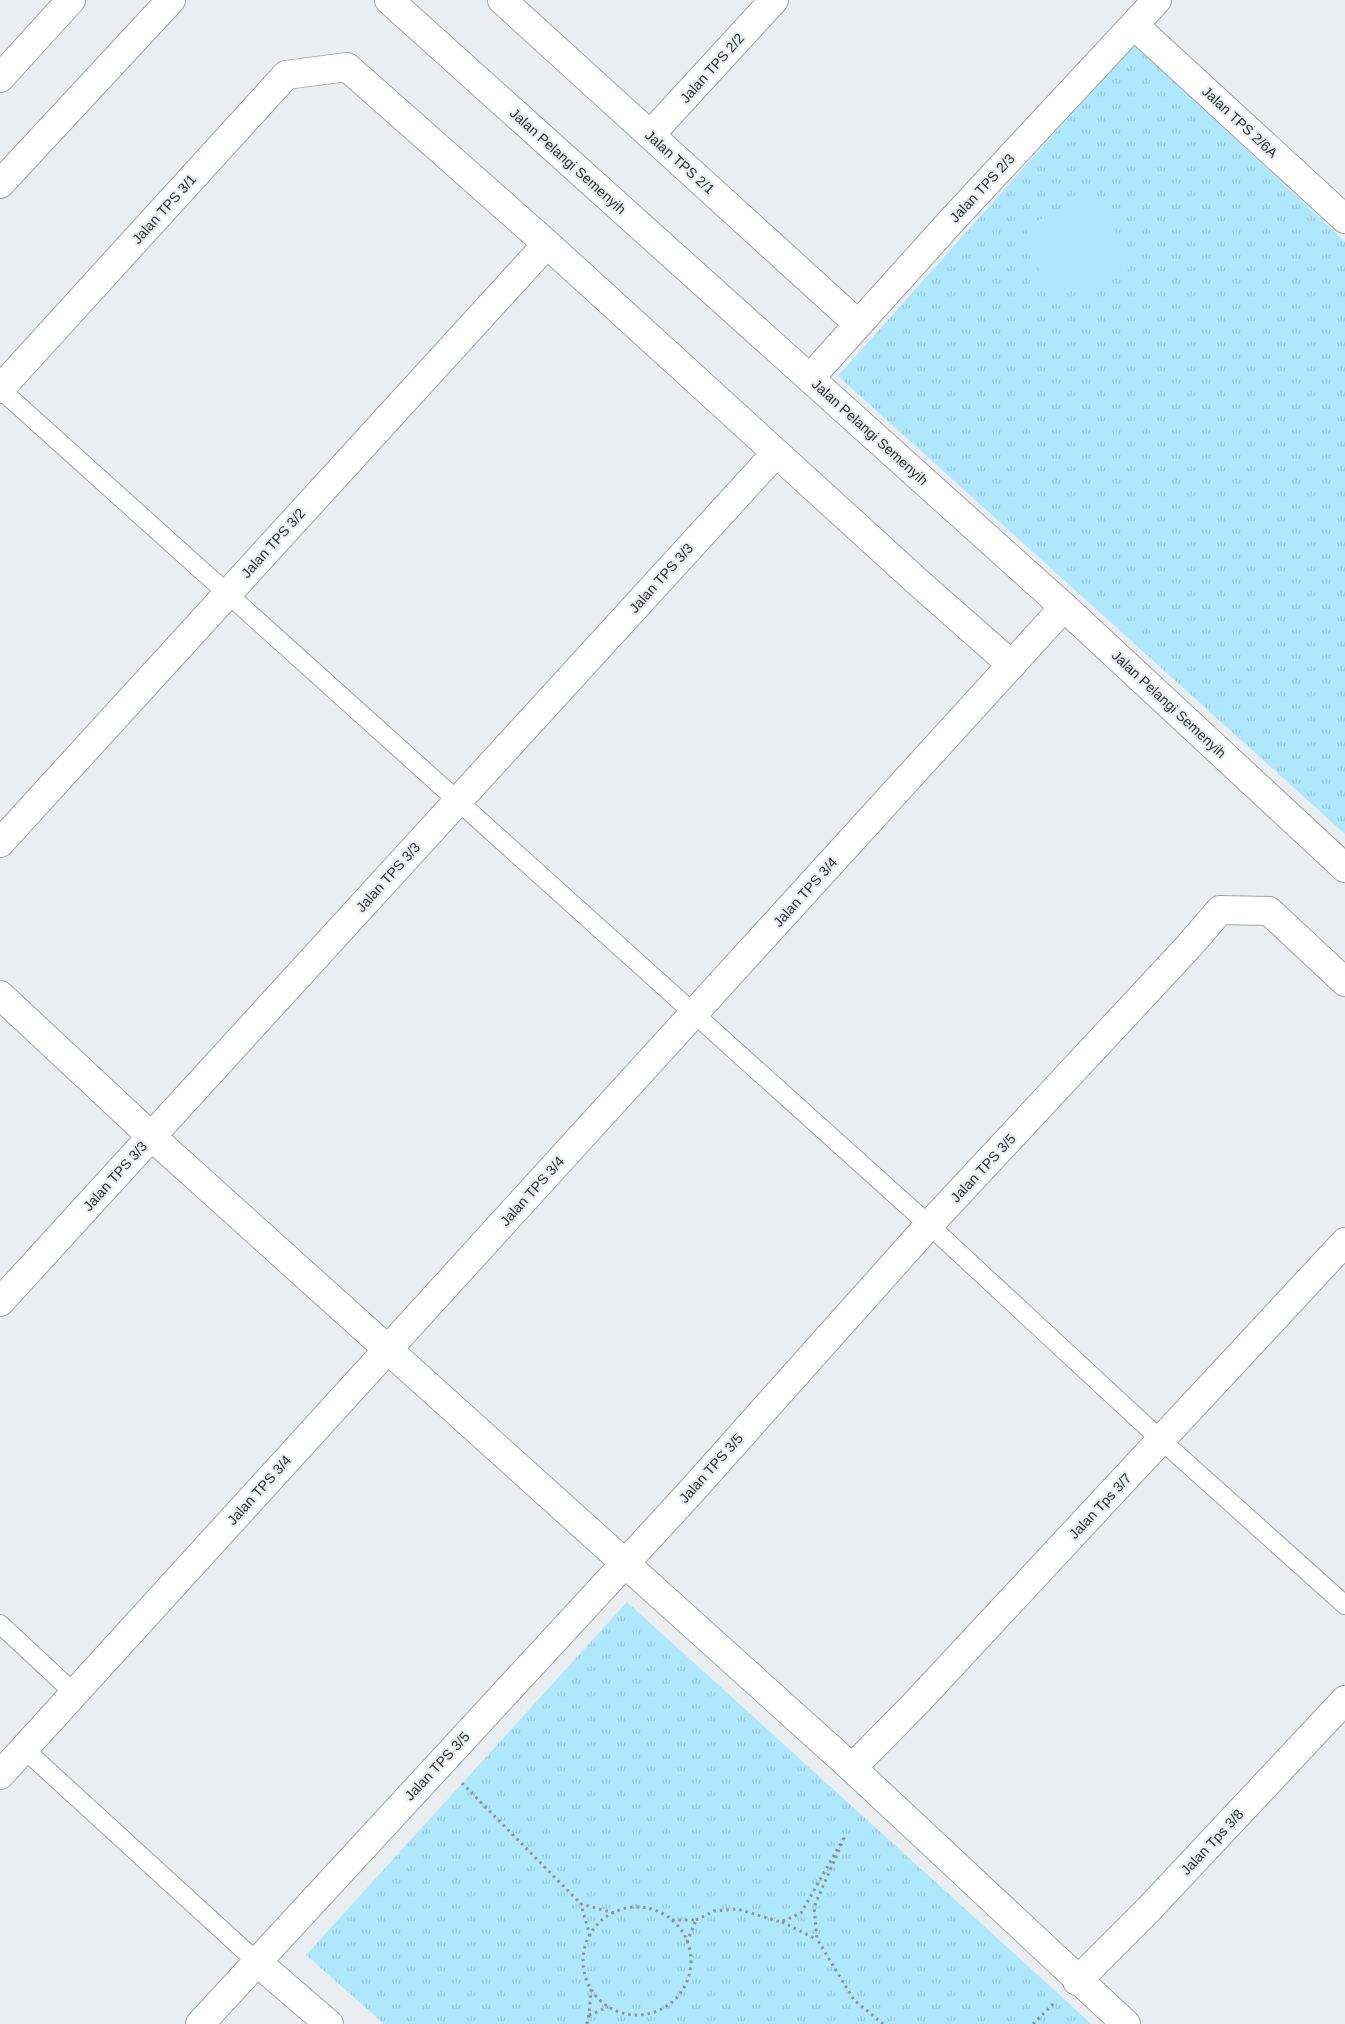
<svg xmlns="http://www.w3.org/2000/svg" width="1345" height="2024" font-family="Helvetica,sans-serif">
  <defs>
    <pattern id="park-tufts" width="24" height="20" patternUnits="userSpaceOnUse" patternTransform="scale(1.25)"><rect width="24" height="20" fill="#afe8fc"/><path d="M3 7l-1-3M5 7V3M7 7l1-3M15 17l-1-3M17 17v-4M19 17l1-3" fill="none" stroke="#97c7d8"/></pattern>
  </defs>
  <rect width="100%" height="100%" fill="#eaeef0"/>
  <g fill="url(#park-tufts)">
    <polygon points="1135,43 1345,242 1345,834 838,376"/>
    <polygon points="627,1602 1061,1996 1091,2024 384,2024 306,1955"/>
  </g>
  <polygon fill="#afe8fc" points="1103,197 1129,269 1048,300 1025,225"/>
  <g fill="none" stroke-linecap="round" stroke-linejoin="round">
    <defs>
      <g id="service">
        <polyline points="0,389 929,1225 1161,1440 1345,1605"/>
        <polyline points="0,1624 74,1693"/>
        <polyline points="24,1749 257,1962"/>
      </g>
      <g id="minor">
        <polyline points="389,0 1064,607 1345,868"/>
        <polyline points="502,0 858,324"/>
        <polyline points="1135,26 1345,219"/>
        <polyline points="650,135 774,0"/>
        <polyline points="810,378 954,218 1157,0"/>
        <polyline points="0,389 286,75 347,67 547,244 920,584 1012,665"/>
        <polyline points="0,843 547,244"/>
        <polyline points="0,995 151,1136 852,1768 1126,2024"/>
        <polyline points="0,1302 776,453"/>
        <polyline points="852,1768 917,1702 1345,1242"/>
        <polyline points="0,1775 1064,607"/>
        <polyline points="257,1962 329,2024"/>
        <polyline points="1077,1981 1149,1909 1345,1700"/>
        <polyline points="200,2024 688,1495 929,1225 1189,946 1220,910 1269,911 1345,982"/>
      </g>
      <g id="tertiary">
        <polyline points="0,78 71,0"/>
        <polyline points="0,184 171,0"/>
      </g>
    </defs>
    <use href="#service" stroke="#a1a4a6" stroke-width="20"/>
    <use href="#minor" stroke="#a1a4a6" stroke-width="30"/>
    <use href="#tertiary" stroke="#a1a4a6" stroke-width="30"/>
    <g stroke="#909394" stroke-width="3" stroke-dasharray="2.5 4" stroke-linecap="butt">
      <polyline points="462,1783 581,1904"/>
      <circle cx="637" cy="1961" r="54"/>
      <polyline points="672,1920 696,1920 687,1942"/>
      <polyline points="696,1920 714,1911 737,1909 781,1922 801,1913 845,1836 814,1907 817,1939 854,2000 883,2024"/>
      <polyline points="782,1922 816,1939"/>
      <polyline points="590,1936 581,1904 614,1913"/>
      <polyline points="591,1989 589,2015 608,2007"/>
      <polyline points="587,2024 589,2015"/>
      <polyline points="1033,2024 1055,2002"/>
    </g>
    <use href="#service" stroke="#fff" stroke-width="18"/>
    <use href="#minor" stroke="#fff" stroke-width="28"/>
    <use href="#tertiary" stroke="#fff" stroke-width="28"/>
  </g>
  <g text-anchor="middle" stroke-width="4.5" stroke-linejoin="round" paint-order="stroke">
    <g font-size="14" fill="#2e3030" stroke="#eaeef0">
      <text transform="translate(712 68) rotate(-48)" y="5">Jalan TPS 2/2</text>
      <text transform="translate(1240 122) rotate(43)" y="5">Jalan TPS 2/6A</text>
      <text transform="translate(568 161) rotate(42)" y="5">Jalan Pelangi Semenyih</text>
      <text transform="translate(680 162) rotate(42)" y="5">Jalan TPS 2/1</text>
      <text transform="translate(982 188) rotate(-47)" y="5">Jalan TPS 2/3</text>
      <text transform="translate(164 209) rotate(-48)" y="5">Jalan TPS 3/1</text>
      <text transform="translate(870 432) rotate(42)" y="5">Jalan Pelangi Semenyih</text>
      <text transform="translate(273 543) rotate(-48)" y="5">Jalan TPS 3/2</text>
      <text transform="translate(661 578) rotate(-48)" y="5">Jalan TPS 3/3</text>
      <text transform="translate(1169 704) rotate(43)" y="5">Jalan Pelangi Semenyih</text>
      <text transform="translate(388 877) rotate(-48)" y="5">Jalan TPS 3/3</text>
      <text transform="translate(805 892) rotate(-48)" y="5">Jalan TPS 3/4</text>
      <text transform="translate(983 1168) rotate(-47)" y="5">Jalan TPS 3/5</text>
      <text transform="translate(115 1176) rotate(-48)" y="5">Jalan TPS 3/3</text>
      <text transform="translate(532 1191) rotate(-48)" y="5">Jalan TPS 3/4</text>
      <text transform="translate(711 1468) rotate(-48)" y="5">Jalan TPS 3/5</text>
      <text transform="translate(259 1490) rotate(-48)" y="5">Jalan TPS 3/4</text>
      <text transform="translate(1100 1506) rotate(-47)" y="5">Jalan Tps 3/7</text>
      <text transform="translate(437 1766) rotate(-47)" y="5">Jalan TPS 3/5</text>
      <text transform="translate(1212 1842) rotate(-47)" y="5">Jalan Tps 3/8</text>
    </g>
  </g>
</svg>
